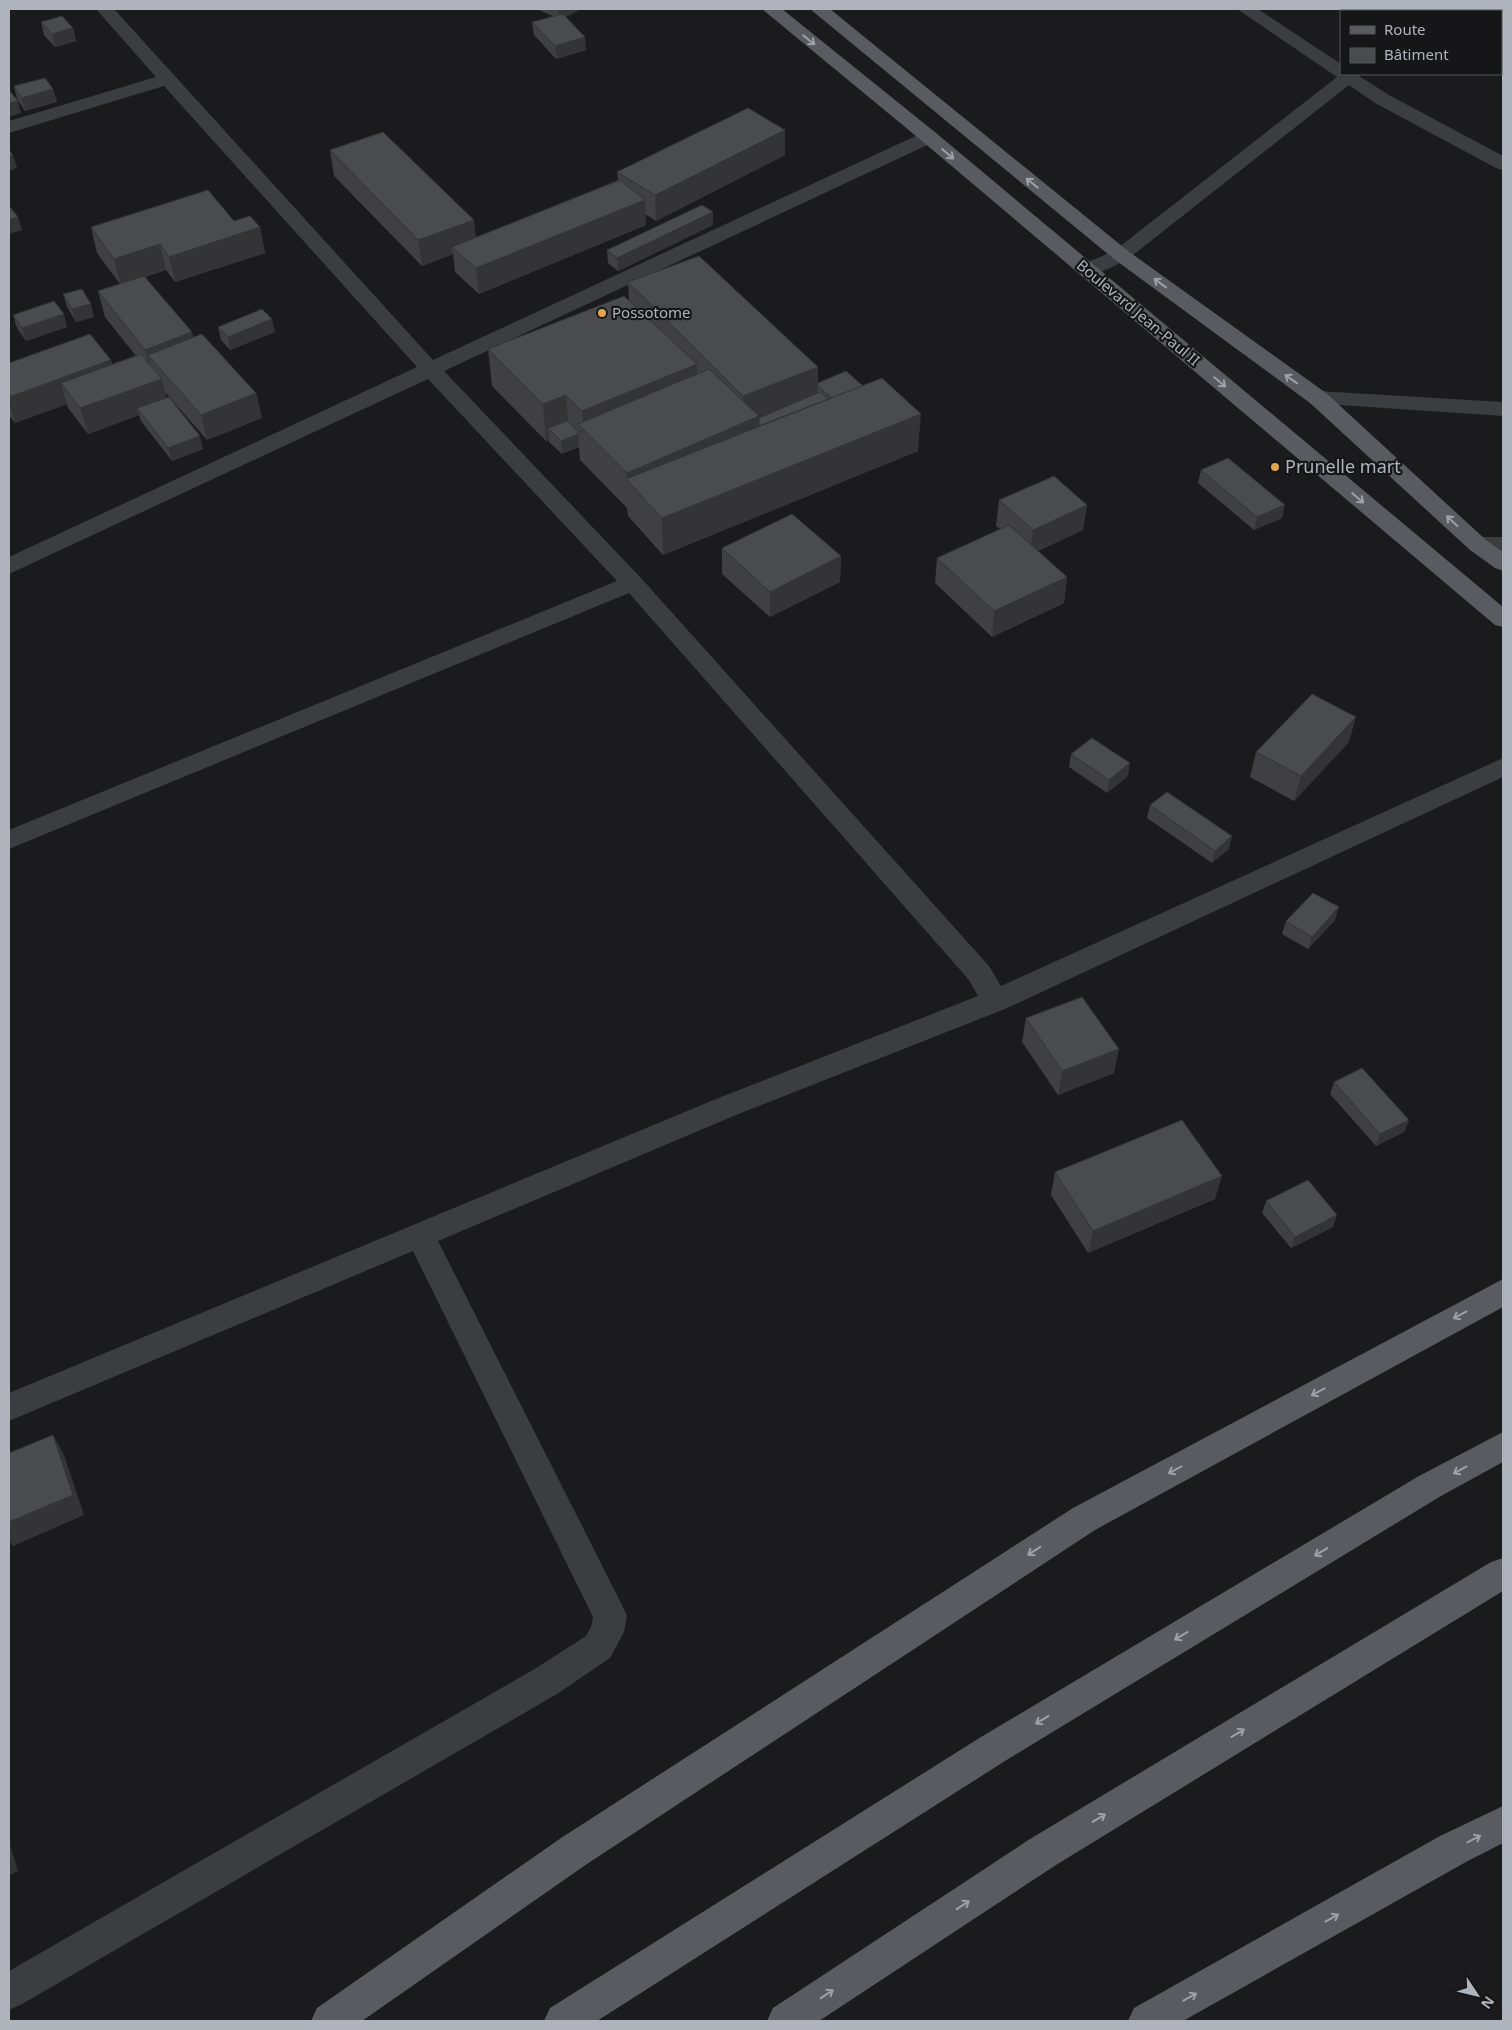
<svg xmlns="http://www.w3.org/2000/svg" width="1512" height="2030" font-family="'Noto Sans',sans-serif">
  <rect width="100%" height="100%" fill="#1b1b1d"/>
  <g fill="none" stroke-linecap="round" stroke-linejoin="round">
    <g fill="#3c3d41" fill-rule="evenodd">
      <polygon points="96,9 114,9 433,360 922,133 936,133 938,137 936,141 444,371 641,578 989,966 1001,986 1503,758 1503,777 1005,1009 736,1115 438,1241 622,1605 627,1616 624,1632 610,1658 557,1694 22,2004 9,2010 9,1971 533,1670 586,1636 591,1627 593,1617 413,1251 9,1421 9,1393 716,1099 978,996 969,980 629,593 9,849 9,830 617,581 428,379 9,574 9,557 417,367 164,86 9,133 9,121 156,77"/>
      <path d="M1237 9H1258L1341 64V74H1360L1359 76 1389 95 1503 156V170L1496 168 1375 103 1349 85 1128 259C1113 266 1095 278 1079 274L1076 270 1079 266 1114 251 1337 77Z"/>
      <polygon points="1417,9 1436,9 1434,11 1415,11"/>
      <polygon points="1318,391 1503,402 1503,416 1310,403 1307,398 1310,393"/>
      <polygon points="1478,537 1503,537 1503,551 1478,553 1470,550 1467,545 1470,540"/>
    </g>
    <g fill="#595b60" fill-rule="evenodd">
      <polygon points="762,9 782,9 936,133 1503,607 1503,627 1495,625 922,141"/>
      <polygon points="810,9 830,9 1128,251 1326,393 1486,540 1503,552 1503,571 1495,568 1470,550 1310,403 1114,259"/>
      <polygon points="1503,1279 1503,1307 1095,1530 587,1864 362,2021 311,2021 317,2008 561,1838 1073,1508"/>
      <polygon points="1503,1432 1503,1462 1441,1496 1005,1761 597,2021 544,2021 550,2008 981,1737 1419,1476"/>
      <polygon points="1503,1558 1503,1591 1056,1865 819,2021 767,2021 773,2008 1030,1839 1491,1562"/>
      <polygon points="1503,1806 1503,1843 1466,1862 1183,2021 1128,2021 1134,2008 1440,1836"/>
    </g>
  </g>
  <g fill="#404044">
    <polygon points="537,9 581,9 565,17 586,50 556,59 534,35 532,22 553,16"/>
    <polygon points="41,22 73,28 76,41 55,47 44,35"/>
    <polygon points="14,86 53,89 57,102 25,111 17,99"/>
    <polygon points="330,150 476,237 618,180 617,172 785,155 656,221 645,214 646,225 479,294 455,272 453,254 422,266 334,176"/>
    <polygon points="234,221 260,227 265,253 175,282 166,270 145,277 194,337 256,393 262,418 207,440 165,392 166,398 203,449 172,461 141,421 139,415 88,434 68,408 67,404 15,423 9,415 9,363 112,364 136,356 105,317 98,291 120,284 97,253 91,227"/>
    <polygon points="713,225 618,271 608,263 607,250"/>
    <polygon points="628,282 818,367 818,383 918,451 663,555 628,516 627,508 580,460 579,447 562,454 549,442 549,440 546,441 492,386 488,349 629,301"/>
    <polygon points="63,294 94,317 76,322 67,307"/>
    <polygon points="13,315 67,327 26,341 17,328"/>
    <polygon points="218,327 275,332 230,350 221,340"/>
    <polygon points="1201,470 1282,518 1254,530 1198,483"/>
    <polygon points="999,500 1087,505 1083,530 1038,551 1067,577 1064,603 992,637 935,583 937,558 1000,529 996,526"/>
    <polygon points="722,548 841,556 840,582 770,617 722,574"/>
    <polygon points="1349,742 1294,801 1250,777 1256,752"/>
    <polygon points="1071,754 1128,776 1107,793 1069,767"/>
    <polygon points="1150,805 1229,849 1212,863 1147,818"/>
    <polygon points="1335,920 1308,949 1282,934 1286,921"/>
    <polygon points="1026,1018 1114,1073 1058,1095 1022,1042"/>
    <polygon points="1334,1082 1409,1120 1404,1132 1376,1146 1330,1094"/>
    <polygon points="1055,1172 1215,1199 1088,1253 1051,1195"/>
    <polygon points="1266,1201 1333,1227 1291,1248 1262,1213"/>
  </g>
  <g fill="#343437">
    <polygon points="558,9 581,9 559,20"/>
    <polygon points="73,28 76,41 55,47 52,34"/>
    <polygon points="585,37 586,50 556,59 555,46"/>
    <polygon points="53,89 57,102 25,111 22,98"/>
    <polygon points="18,101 21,113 9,117 9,103"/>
    <polygon points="785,130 785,155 656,221 655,195"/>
    <polygon points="13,155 17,168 9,171 9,157"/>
    <polygon points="645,200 646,225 479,294 476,268"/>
    <polygon points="713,212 713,225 618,271 617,258"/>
    <polygon points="18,217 22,230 9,234 9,220"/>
    <polygon points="474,220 477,246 452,247 453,254 422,266 418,240"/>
    <polygon points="260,227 265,253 175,282 169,257"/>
    <polygon points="160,244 166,270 121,285 114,259"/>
    <polygon points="91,304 94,317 76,322 72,309"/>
    <polygon points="64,314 67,327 26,341 22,328"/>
    <polygon points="272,319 275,332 230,350 228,337"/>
    <polygon points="192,332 198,358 148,355 153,375 152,375 145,350"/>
    <polygon points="111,360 118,385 61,383 67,404 15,423 9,405 9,397"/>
    <polygon points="697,364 698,401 584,430 582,411"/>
    <polygon points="818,367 817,404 627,481 627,473 744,423 743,396"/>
    <polygon points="162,379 168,404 137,408 139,415 88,434 80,408"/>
    <polygon points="256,393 262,418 207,440 201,415"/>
    <polygon points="566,395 569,432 548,428 549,440 546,441 543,404"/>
    <polygon points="921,414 918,451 663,555 662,518"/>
    <polygon points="578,434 579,447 562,454 561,441"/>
    <polygon points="200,436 203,449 172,461 168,448"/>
    <polygon points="1087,505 1083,530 1029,555 1033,530"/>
    <polygon points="1285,505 1282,518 1254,530 1257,517"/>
    <polygon points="841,556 840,582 770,617 770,592"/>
    <polygon points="1067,577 1064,603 992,637 994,611"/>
    <polygon points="1356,717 1349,742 1294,801 1301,776"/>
    <polygon points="1130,763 1128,776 1107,793 1109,780"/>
    <polygon points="1232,836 1229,849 1212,863 1215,851"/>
    <polygon points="1339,907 1335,920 1308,949 1312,937"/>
    <polygon points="1119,1049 1114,1073 1058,1095 1062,1071"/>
    <polygon points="1409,1120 1404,1132 1376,1146 1380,1134"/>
    <polygon points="1222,1176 1215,1199 1088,1253 1093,1231"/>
    <polygon points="1337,1215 1333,1227 1291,1248 1295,1237"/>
    <polygon points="53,1435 64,1455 84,1515 13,1546 9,1540 9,1522"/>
    <polygon points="9,1841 18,1871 9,1875"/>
  </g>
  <g fill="#4a4b4f" stroke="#343437">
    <polygon points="563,14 585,37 555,46 532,22"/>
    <polygon points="62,16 73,28 52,34 41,22"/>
    <polygon points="45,78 53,89 22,98 14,86"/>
    <polygon points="9,90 18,101 9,103"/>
    <polygon points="748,108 785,130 655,195 617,172"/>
    <polygon points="383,132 474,220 418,240 330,150"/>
    <polygon points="9,150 13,155 9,157"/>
    <polygon points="620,180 645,200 476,268 452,247"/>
    <polygon points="208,190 234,221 250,216 260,227 169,257 160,244 114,259 91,227"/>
    <polygon points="702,205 713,212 617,258 607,250"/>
    <polygon points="9,207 10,207 18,217 9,220"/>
    <polygon points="699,256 818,367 743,396 628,282"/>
    <polygon points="144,276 192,332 145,350 98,291"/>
    <polygon points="82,289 91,304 72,309 63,294"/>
    <polygon points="624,296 697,364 582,411 566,395 543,404 488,349"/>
    <polygon points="54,301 64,314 22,328 13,315"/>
    <polygon points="262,309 272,319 228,337 218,327"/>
    <polygon points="90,334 111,360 9,397 9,363"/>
    <polygon points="202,334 256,393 201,415 148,355"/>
    <polygon points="141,354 162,379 80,408 61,383"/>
    <polygon points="709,369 759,416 627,473 578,424"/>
    <polygon points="846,371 863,386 832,398 817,385 818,383"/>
    <polygon points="882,378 921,414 662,518 626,479"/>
    <polygon points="820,392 828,399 759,426 759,418"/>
    <polygon points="169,397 200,436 168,448 137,408"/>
    <polygon points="567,421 578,432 578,434 561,441 548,428"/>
    <polygon points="1228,458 1285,505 1257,517 1201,470"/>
    <polygon points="1054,476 1087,505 1033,530 999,500"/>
    <polygon points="792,514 841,556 770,592 722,548"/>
    <polygon points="1009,525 1067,577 994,611 937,558"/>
    <polygon points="1312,694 1356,717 1301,776 1256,752"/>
    <polygon points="1092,738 1130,763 1109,780 1071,754"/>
    <polygon points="1167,792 1232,836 1215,851 1150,805"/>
    <polygon points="1313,893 1339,907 1312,937 1286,921"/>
    <polygon points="1082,997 1119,1049 1062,1071 1026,1018"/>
    <polygon points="1362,1068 1409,1120 1380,1134 1334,1082"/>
    <polygon points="1182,1120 1222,1176 1093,1231 1055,1172"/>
    <polygon points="1308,1180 1337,1215 1295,1237 1266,1201"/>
    <polygon points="53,1435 73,1495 9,1522 9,1453"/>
  </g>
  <defs><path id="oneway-shaft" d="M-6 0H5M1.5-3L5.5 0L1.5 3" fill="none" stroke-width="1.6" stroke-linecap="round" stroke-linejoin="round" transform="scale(1.25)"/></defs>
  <g stroke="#9ea1a9">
    <use href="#oneway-shaft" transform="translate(809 40) rotate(39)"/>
    <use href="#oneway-shaft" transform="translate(948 154) rotate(40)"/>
    <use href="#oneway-shaft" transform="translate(1032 183) rotate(-141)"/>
    <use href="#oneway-shaft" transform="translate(1160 283) rotate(-144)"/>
    <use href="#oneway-shaft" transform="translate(1291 379) rotate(-144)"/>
    <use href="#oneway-shaft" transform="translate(1220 382) rotate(40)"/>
    <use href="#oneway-shaft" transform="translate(1358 498) rotate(40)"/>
    <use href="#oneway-shaft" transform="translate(1452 521) rotate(-137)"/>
    <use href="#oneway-shaft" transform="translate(1460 1315) rotate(152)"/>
    <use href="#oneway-shaft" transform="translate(1318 1392) rotate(152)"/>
    <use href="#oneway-shaft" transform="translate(1175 1470) rotate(152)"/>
    <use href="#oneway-shaft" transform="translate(1460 1470) rotate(151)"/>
    <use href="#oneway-shaft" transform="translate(1034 1551) rotate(147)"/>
    <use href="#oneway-shaft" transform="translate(1321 1552) rotate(149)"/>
    <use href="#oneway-shaft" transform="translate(1181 1636) rotate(149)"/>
    <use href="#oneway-shaft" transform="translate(1042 1720) rotate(149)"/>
    <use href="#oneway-shaft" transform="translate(1238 1733) rotate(-31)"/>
    <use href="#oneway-shaft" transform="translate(1099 1818) rotate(-31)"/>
    <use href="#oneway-shaft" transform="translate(1474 1839) rotate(-27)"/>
    <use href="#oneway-shaft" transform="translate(963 1905) rotate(-33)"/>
    <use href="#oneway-shaft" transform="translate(1332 1918) rotate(-29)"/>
    <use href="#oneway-shaft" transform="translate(827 1994) rotate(-33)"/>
    <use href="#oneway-shaft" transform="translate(1190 1997) rotate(-29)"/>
  </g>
  <g fill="#e1a54f" stroke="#161618" stroke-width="2">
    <circle cx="602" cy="313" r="5"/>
    <circle cx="1275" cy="467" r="5"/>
  </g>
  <g text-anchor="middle" stroke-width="4.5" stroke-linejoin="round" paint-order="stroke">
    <g font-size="15" fill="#afb3bb" stroke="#161618" text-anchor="start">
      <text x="612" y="318">Possotome</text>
    </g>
    <g font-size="15" fill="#afb3bb" stroke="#161618">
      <text transform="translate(1138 313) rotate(40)" y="5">Boulevard Jean-Paul II</text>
    </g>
    <g font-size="18" fill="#afb3bb" stroke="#161618" text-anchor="start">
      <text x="1285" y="473">Prunelle mart</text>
    </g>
  </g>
  <rect width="1512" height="2030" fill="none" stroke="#afb3bb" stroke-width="20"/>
  <rect x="1340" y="10" width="162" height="65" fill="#161618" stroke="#535559"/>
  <rect x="1350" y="26" width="25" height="8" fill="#595b60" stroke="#535559"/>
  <text x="1384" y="35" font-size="15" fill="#afb3bb">Route</text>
  <rect x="1350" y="48" width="25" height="15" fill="#4a4b4f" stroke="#535559"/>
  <text x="1384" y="60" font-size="15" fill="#afb3bb">Bâtiment</text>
  <g transform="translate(1477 1995) rotate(125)" stroke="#161618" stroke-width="4" paint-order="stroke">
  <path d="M0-4L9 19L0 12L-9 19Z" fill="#afb3bb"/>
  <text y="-8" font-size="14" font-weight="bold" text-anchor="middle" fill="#afb3bb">N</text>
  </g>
</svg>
